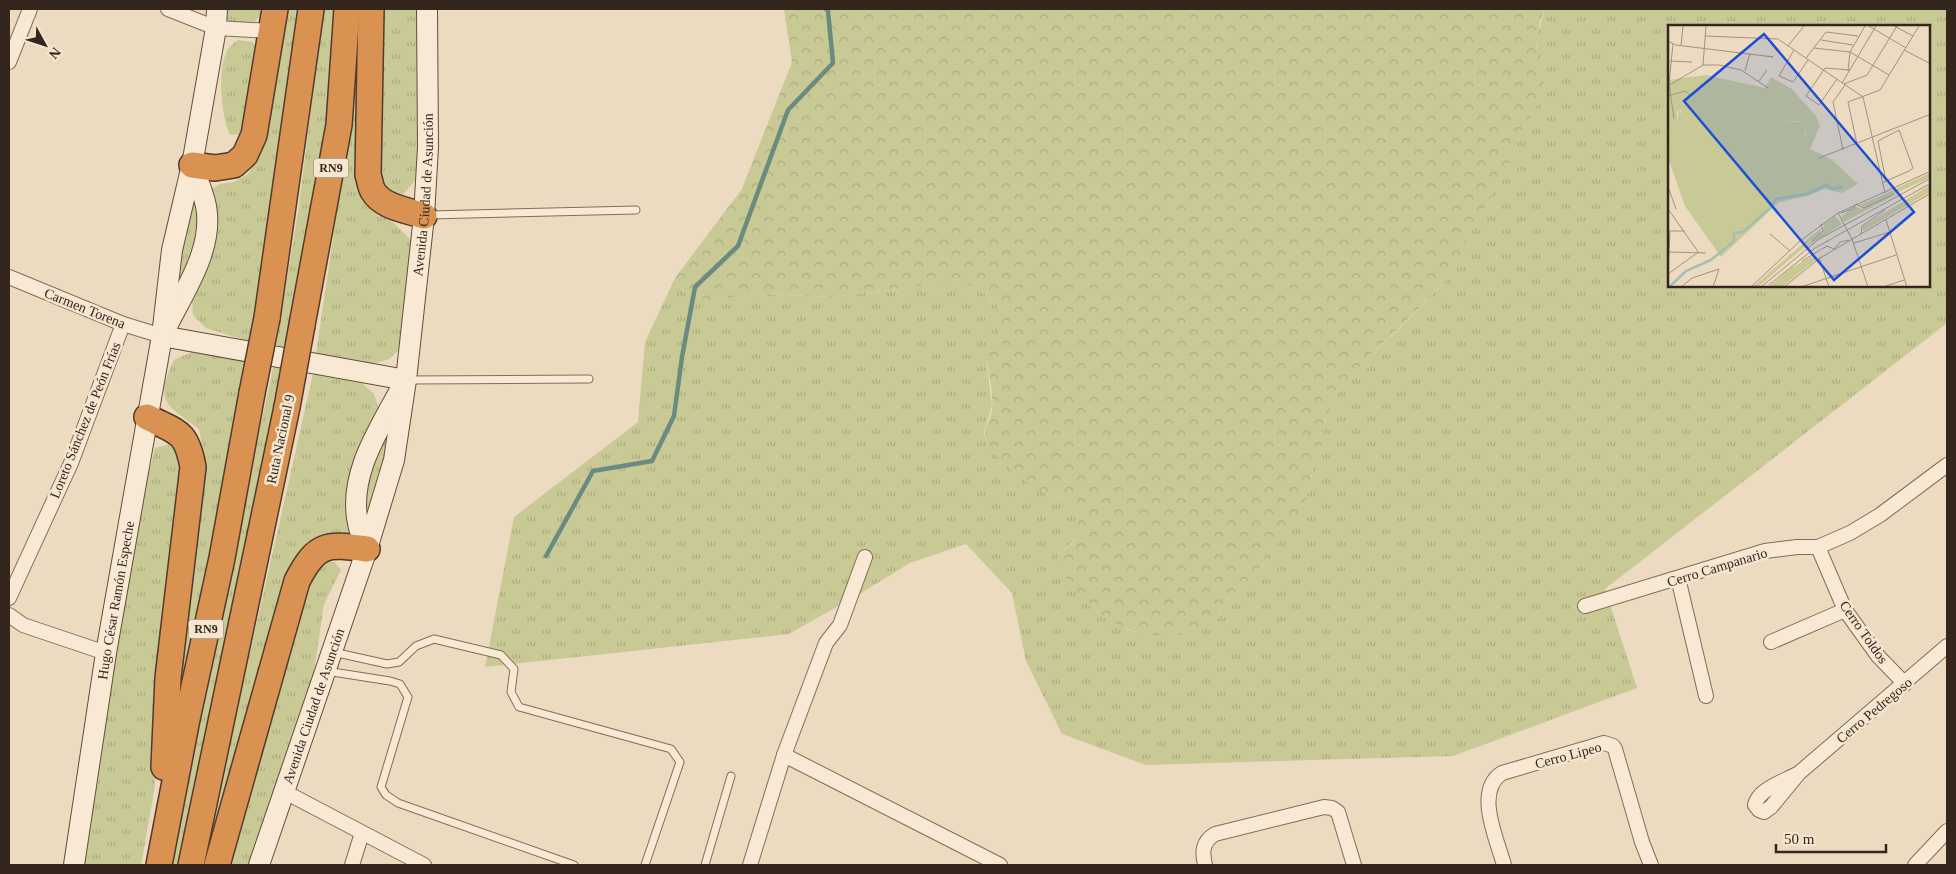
<svg xmlns="http://www.w3.org/2000/svg" width="1956" height="874" font-family="'Times New Roman',serif">
  <defs>
    <pattern id="grass-tufts" width="24" height="20" patternUnits="userSpaceOnUse" patternTransform="scale(1.25)"><rect width="24" height="20" fill="#c8c995"/><path d="M3 7l-1-3M5 7V3M7 7l1-3M15 17l-1-3M17 17v-4M19 17l1-3" fill="none" stroke="#acac80"/></pattern>
    <pattern id="forest-crowns" width="20" height="18" patternUnits="userSpaceOnUse" patternTransform="scale(1.25)"><rect width="20" height="18" fill="#c8c995"/><path d="M2 6a3 3 0 1 1 6 0M12 15a3 3 0 1 1 6 0" fill="none" stroke="#acac80"/></pattern>
  </defs>
  <rect width="100%" height="100%" fill="#ecdbc0"/>
  <g fill="url(#grass-tufts)" fill-rule="evenodd">
    <polygon points="224,9 265,9 253,24 232,25 227,19"/>
    <polygon points="283,9 296,9 286,125 253,343 206,328 193,315 192,300 205,268 207,191 220,184 234,182 248,174 259,154"/>
    <polygon points="321,9 336,9 331,87 308,259 185,865 165,865 272,373 299,205 318,53"/>
    <polygon points="358,9 370,199 411,240 415,258 399,350 389,359 372,364 316,354 348,136"/>
    <polygon points="378,9 418,9 420,161 414,182 400,198 381,186 373,157"/>
    <path d="M1545 9H1947V323L1605 589 1637 688 1453 756 1146 765 1062 734 1026 661 1012 593 966 544 910 563 861 593 789 634 485 667 514 517 638 422 645 342 675 278 678 287 704 299 711 300 766 294 829 297 909 288 926 285H969L974 286 995 302 1002 312 1004 319 987 364 992 406 984 432 985 438 988 445 997 455 1026 481 1039 490 1067 501 1072 505 1079 523V531L1077 537 1060 554 1062 572 1067 579 1128 630C1162 638 1189 637 1219 617L1222 605 1226 600 1251 579 1261 567 1269 554 1306 500 1324 424 1338 392 1367 358 1402 326 1451 275 1471 231 1505 175 1521 132 1533 113 1538 64 1536 40ZM1670 26H1930V286H1670Z"/>
    <path d="M238 40 253 42 257 49 246 126 240 134 230 135C221 116 217 70 227 51 229 47 234 43 238 40Z"/>
    <path d="M197 197 203 221 175 306C177 270 174 226 197 197Z"/>
    <path d="M194 351 249 362 210 569 179 698 204 456 199 429C166 405 154 402 174 360Z"/>
    <polygon points="313,374 362,383 374,394 379,408 357,532 314,543 215,865 202,865"/>
    <polygon points="399,417 365,525 364,506 371,459"/>
    <path d="M170 444 183 449 188 470 154 792 141 865H83C103 725 120 585 155 448Z"/>
    <polygon points="325,562 335,562 341,570 324,604 308,712 252,865 226,865 303,584 316,566"/>
  </g>
  <path fill="url(#forest-crowns)" d="M784 9H1545L1540 21 1536 46 1538 55V64L1544 83 1542 94 1533 113 1521 132 1505 175 1471 231 1451 275 1401 326 1367 358 1338 392 1324 424 1322 445 1313 469 1306 500 1301 513 1269 554 1261 567 1251 579 1226 600 1222 605 1219 617C1210 624 1199 630 1188 633 1134 646 1076 611 1057 560 1062 549 1078 542 1079 530 1079 525 1077 520 1076 515 1070 495 1052 498 1037 489 1025 482 992 455 987 443 981 430 990 422 992 410 994 393 988 374 987 357 991 333 1018 318 989 297 983 293 977 287 969 285H926L909 288 829 297 766 294 711 300 704 299 678 287 675 278 742 189 792 62Z"/>
  <g fill="none" stroke-linecap="round" stroke-linejoin="round">
    <polyline stroke="#6a8c80" stroke-width="4.5" points="546,556 593,471 652,461 674,416 682,357 695,287 738,246 788,110 833,63 828,11 826,9"/>
    <defs>
      <g id="lane">
        <polyline points="429,215 636,210"/>
        <polyline points="409,380 589,379"/>
        <polyline points="333,652 387,664 399,662 416,646 434,639 501,655 514,669 511,692 519,707 671,749 680,762 645,865"/>
        <polyline points="326,671 390,681 400,684 408,697 381,787 386,795 398,803 574,865"/>
        <polyline points="705,865 731,776"/>
      </g>
      <g id="street">
        <polyline points="168,9 216,28 271,31"/>
        <polyline points="9,62 30,9"/>
        <polyline points="9,277 123,324 162,336"/>
        <polyline points="1818,547 1845,610 1878,656 1905,684"/>
        <polyline points="1678,578 1706,696"/>
        <polyline points="9,598 71,463 123,324"/>
        <polyline points="1585,606 1765,551 1797,547 1818,547 1850,533 1880,515 1947,465"/>
        <polyline points="9,615 23,625 106,653"/>
        <polyline points="1771,642 1845,610"/>
        <polyline points="784,755 1000,865"/>
        <path d="M1799 773C1785 781 1758 789 1755 805L1759 810 1764 812 1771 807 1799 773 1947 646"/>
        <polyline points="285,792 424,865"/>
        <polyline points="352,865 362,833"/>
        <polyline points="750,865 784,755 826,643 840,625 865,557"/>
        <path d="M1205 865C1202 852 1202 842 1215 834L1324 807 1332 808 1338 812 1354 865"/>
        <path d="M1504 865C1497 839 1474 791 1502 773L1604 743 1613 746 1615 749 1642 842 1651 865"/>
        <polyline points="1915,865 1947,831"/>
      </g>
      <g id="secondary">
        <path d="M167 326C185 290 214 248 206 206 203 192 197 179 193 165"/>
        <polyline points="162,336 406,380"/>
        <path d="M367 549C364 540 359 532 358 523 348 476 378 431 399 392"/>
        <path id="s1" d="M74 865 106 653 162 336 172 250 192 165 216 28 217 9"/>
        <path id="s2" d="M259 865 367 549 394 460 406 380 424 216 428 147 427 9"/>
      </g>
      <g id="highway">
        <path d="M371 9 368 175C370 180 370 186 373 191 382 207 407 210 424 216"/>
        <polyline points="192,165 215,168 234,165 245,155 254,135 275,9"/>
        <polyline points="267,318 311,9"/>
        <polyline points="302,325 339,125 347,9"/>
        <path d="M147 417C178 433 186 430 193 467L168 678 164 767"/>
        <polyline points="159,865 187,719 222,558 252,393"/>
        <polyline points="191,865 287,407"/>
        <path d="M217 865 297 581C317 542 327 544 367 549"/>
      </g>
    </defs>
    <use href="#lane" stroke="#846c59" stroke-width="9"/>
    <use href="#street" stroke="#846c59" stroke-width="16"/>
    <use href="#secondary" stroke="#664d3c" stroke-width="22"/>
    <use href="#highway" stroke="#523b2d" stroke-width="28"/>
    <use href="#lane" stroke="#f7e9d3" stroke-width="7"/>
    <use href="#street" stroke="#f7e9d3" stroke-width="14"/>
    <use href="#secondary" stroke="#f7e9d3" stroke-width="20"/>
    <use href="#highway" stroke="#da9252" stroke-width="25"/>
    <defs>
      <g id="highway-bridge">
        <polyline points="252,393 267,318"/>
        <polyline points="287,407 302,325"/>
      </g>
    </defs>
    <use href="#highway-bridge" stroke="#523b2d" stroke-width="28" stroke-linecap="butt"/>
    <use href="#highway-bridge" stroke="#da9252" stroke-width="25"/>
  </g>
  <g text-anchor="middle" stroke-width="5" stroke-linejoin="round" paint-order="stroke">
    <g fill="#f4e6cf" stroke="#6e6052" stroke-width="1">
      <rect x="313.5" y="158.5" width="35" height="19" rx="4"/>
      <rect x="188.5" y="619.5" width="35" height="19" rx="4"/>
    </g>
    <g font-size="12" font-weight="bold" fill="#34261d">
      <text x="331" y="172">RN9</text>
      <text x="206" y="633">RN9</text>
    </g>
    <g font-size="14" fill="#34261d" stroke="#f4e6cf">
      <text dy="5" stroke="none"><textPath href="#s2" startOffset="694">Avenida Ciudad de Asunción</textPath></text>
      <text transform="translate(85 308) rotate(22)" y="5">Carmen Torena</text>
      <text transform="translate(85 420) rotate(-68)" y="5">Loreto Sánchez de Peón Frías</text>
      <text transform="translate(280 439) rotate(-78)" y="5">Ruta Nacional 9</text>
      <text transform="translate(1717 567) rotate(-17)" y="5">Cerro Campanario</text>
      <text dy="5" stroke="none"><textPath href="#s1" startOffset="268">Hugo César Ramón Espeche</textPath></text>
      <text transform="translate(1864 632) rotate(55)" y="5">Cerro Toldos</text>
      <text dy="5" stroke="none"><textPath href="#s2" startOffset="168">Avenida Ciudad de Asunción</textPath></text>
      <text transform="translate(1874 710) rotate(-40)" y="5">Cerro Pedregoso</text>
      <text transform="translate(1568 755) rotate(-15)" y="5">Cerro Lipeo</text>
    </g>
  </g>
  <g transform="translate(1668 25)">
    <rect width="262" height="262" fill="#ecdbc0"/>
    <path d="M38 50 97 63 103 52 124 64 148 91 152 101 142 124 163 134 190 159 174 168 156 164 140 171 117 143 118 138 130 131V118L138 111 137 103 130 96H113L99 102 80 101 47 113 15 91 13 85 9 86V97L0 99V55ZM262 148V152L257 155 196 182 192 180ZM262 160V167L195 206V201ZM235 166 176 197 173 192 187 181 193 184ZM167 191 174 199 131 227 155 207 156 199ZM153 203 152 208 90 262H85ZM147 230 149 234 114 262H101L123 243Z" fill="#c8c995"/>
    <path d="M11 84 15 91 47 113 56 106 80 101 99 102 113 96 133 97 137 103V114L130 118V131L118 138 117 143 140 171 111 177 53 232 17 181 0 133V99L9 97Z" fill="#c8c995"/>
    <path fill="none" stroke="#a3beb4" stroke-width="2.5" d="M1 262 18 246 43 235 66 216V208L75 207 102 183 108 174 139 169 158 160 164 164 175 162"/>
    <path fill="none" stroke="#a2937f" stroke-width="1" d="M201 1 238 23M226 1 245 11M37 11 110 14 195 72M153 15 185 20M0 16 8 20 105 32 99 31M5 19 1 58 6 94M13 20 15 1M120 21 136 1M146 23 182 27 221 50M126 25 111 51 125 57 140 35M236 25 263 39M138 33 158 7 190 11M2 36 24 37M35 40 38 1M77 46 82 28M180 46 182 27 197 1M169 54 151 80 138 71 157 43 182 45M90 57 99 45M174 58 208 1M176 59 199 50 229 1M0 61 35 40H51L73 45 100 63M0 71 17 66 22 70M195 72 217 168M189 119 180 77 212 65 251 1M175 125 165 77 177 60M151 133 263 89M214 158 218 156 241 146 245 143 231 105 210 116 218 156M0 162 8 184M188 179 196 183 226 169M0 184 31 228M170 188 184 214 200 262M173 188 184 184 188 179M218 195 239 262M0 206H17M102 209 122 226M193 209 194 201 217 185M144 216 155 206 153 199M186 218 222 207M166 224 172 217 181 215M1 227 38 228M151 232 161 262M134 236 159 221 166 224M0 244 2 206M0 249 29 228M101 260 147 223 263 158M13 262 24 253 51 244 45 262M83 262 132 216 170 188 263 146M93 262 151 214 263 153M116 262 152 233 263 168M133 262 228 230M215 262 236 255"/>
    <path fill="#1d4ed8" fill-opacity="0.15" stroke="#1d4ed8" stroke-width="2.5" d="M96 9 246 187 166 255 16 76Z"/>
    <rect width="262" height="262" fill="none" stroke="#34261d" stroke-width="2.5"/>
  </g>
  <rect width="1956" height="874" fill="none" stroke="#34261d" stroke-width="20"/>
  <g transform="translate(45 45) rotate(130)" stroke="#f4e6cf" stroke-width="4" paint-order="stroke">
  <path d="M0-4L9 19L0 12L-9 19Z" fill="#34261d"/>
  <text y="-8" font-size="14" font-weight="bold" text-anchor="middle" fill="#34261d">N</text>
  </g>
  <path d="M1776 844v8h110v-8" fill="none" stroke="#34261d" stroke-width="2.5"/>
  <text x="1784" y="844" font-size="15" fill="#34261d" stroke="#f4e6cf" stroke-width="4" paint-order="stroke">50 m</text>
</svg>
